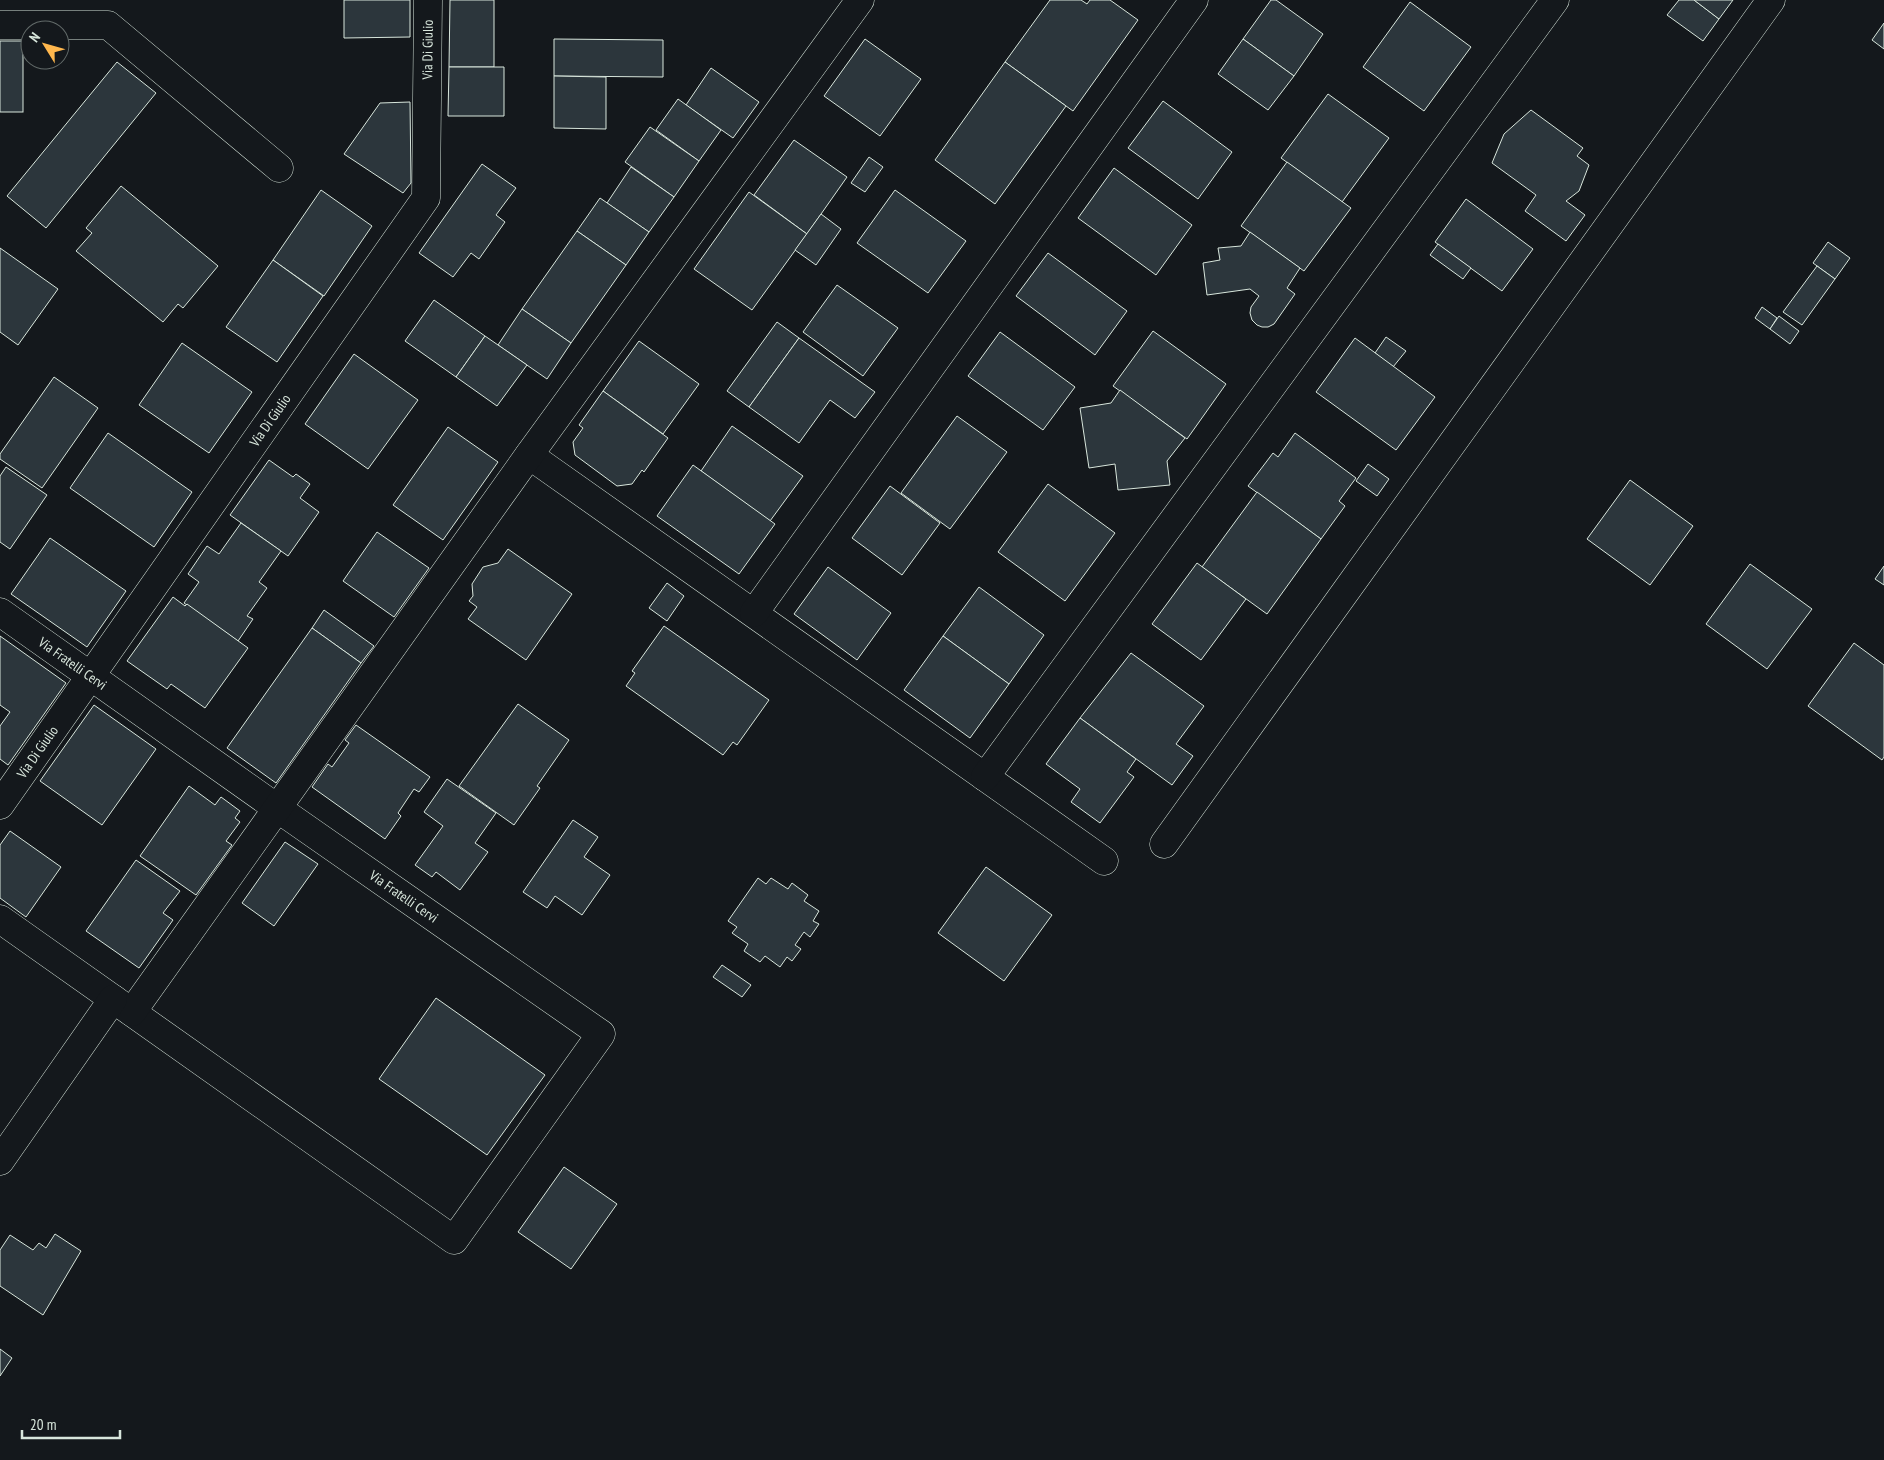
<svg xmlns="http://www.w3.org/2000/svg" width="1884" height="1460" font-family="'PT Sans Narrow',sans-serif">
  <rect width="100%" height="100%" fill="#14181c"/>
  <g fill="#2c363c" stroke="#d8e6dc">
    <polygon points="344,0 410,0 410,37 344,38"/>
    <polygon points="450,0 494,0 494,67 449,67"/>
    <polygon points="1050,0 1081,0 1087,4 1090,0 1110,0 1138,20 1073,111 1005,62"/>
    <polygon points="1271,0 1276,0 1323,34 1294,76 1243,39"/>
    <polygon points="1679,0 1694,0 1719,19 1703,41 1667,15"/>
    <polygon points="1694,0 1733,0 1719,19"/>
    <polygon points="1410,2 1471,47 1424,111 1363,67"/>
    <polygon points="1884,23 1884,49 1872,40"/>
    <polygon points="554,39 663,40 663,77 554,76"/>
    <polygon points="865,39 921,79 880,136 824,96"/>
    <polygon points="1243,39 1294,76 1268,110 1218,74"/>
    <rect x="0" y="41" width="23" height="71"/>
    <polygon points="117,62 156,93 46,228 7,196"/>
    <polygon points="1005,62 1066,106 995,204 935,160"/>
    <polygon points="449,67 504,67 504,116 448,116"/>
    <polygon points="711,68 759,102 733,138 686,105"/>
    <polygon points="554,76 606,77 606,129 554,128"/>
    <polygon points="1328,94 1389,138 1342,202 1281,158"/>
    <polygon points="678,99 721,130 699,161 656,130"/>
    <polygon points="1163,101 1232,152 1198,199 1128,148"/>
    <polygon points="410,102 411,183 403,193 344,154 380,103"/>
    <polygon points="1531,110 1583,148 1577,156 1589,165 1579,191 1566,201 1585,215 1566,241 1525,211 1536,195 1492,163 1504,134"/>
    <polygon points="650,127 699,161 674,197 625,162"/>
    <polygon points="794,140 847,177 807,234 754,195"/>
    <polygon points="869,157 883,167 865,192 851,183"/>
    <polygon points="1287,162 1351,208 1304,271 1241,226"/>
    <polygon points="482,164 516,188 496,215 505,222 479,259 471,253 453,277 419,253"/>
    <polygon points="631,167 674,197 649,232 607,203"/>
    <polygon points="1114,168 1192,225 1156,275 1078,218"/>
    <polygon points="121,186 218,266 183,308 178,304 163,322 76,251 92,233 86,228"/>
    <polygon points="321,190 372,226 324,296 273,260"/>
    <polygon points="895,190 966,241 928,293 857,243"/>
    <polygon points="749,192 807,234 752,310 694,269"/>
    <polygon points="600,198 649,232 626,265 577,231"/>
    <polygon points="1466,199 1533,249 1502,291 1435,242"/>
    <polygon points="821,214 841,229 816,265 795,250"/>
    <polygon points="577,231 626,265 571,343 522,309"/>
    <polygon points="1250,232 1300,268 1287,288 1295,294 1274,324 1268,327 1262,327 1257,325 1252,320 1250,313 1251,307 1259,296 1250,289 1207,295 1203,263 1220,260 1218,248 1241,246"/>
    <polygon points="1828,242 1850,258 1835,279 1813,263"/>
    <polygon points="1438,244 1471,268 1463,279 1430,255"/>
    <polygon points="0,248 58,289 18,345 0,332"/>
    <polygon points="1048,253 1127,311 1095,355 1016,296"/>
    <polygon points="273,260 323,296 277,362 226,327"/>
    <polygon points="1817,266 1835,279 1802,325 1783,312"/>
    <polygon points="837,285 898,328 863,376 803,332"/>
    <polygon points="434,300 485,336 456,377 405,341"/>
    <polygon points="1762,307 1777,318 1770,329 1755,318"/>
    <polygon points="522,309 571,343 547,379 498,345"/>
    <polygon points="1779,316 1799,331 1790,344 1770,329"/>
    <polygon points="777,322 799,338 749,407 727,391"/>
    <polygon points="1153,331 1226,384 1187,439 1113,386"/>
    <polygon points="1000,332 1075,387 1043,430 968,376"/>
    <polygon points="485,336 527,365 497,406 456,377"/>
    <polygon points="1386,337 1406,351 1393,367 1375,353"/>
    <polygon points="799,338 875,392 855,418 830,400 799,443 749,407"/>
    <polygon points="1355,338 1435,397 1396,450 1316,392"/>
    <polygon points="639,341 699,384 663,434 603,391"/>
    <polygon points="182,343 252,392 209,453 139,405"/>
    <polygon points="354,354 418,400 368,469 305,424"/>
    <polygon points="54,377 98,408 42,488 0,459 0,454"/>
    <polygon points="1120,390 1185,438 1167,461 1170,485 1118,490 1115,464 1089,468 1080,408 1111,403"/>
    <polygon points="603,391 668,438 644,472 642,470 632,484 617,486 575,455 573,442 583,428 579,425"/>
    <polygon points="957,416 1007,452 950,529 901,493"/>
    <polygon points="732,426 803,476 770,521 701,471"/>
    <polygon points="448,427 498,462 443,540 393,505"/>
    <polygon points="108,433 192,492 154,547 70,488"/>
    <polygon points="1295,433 1356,478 1339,501 1345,506 1321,539 1248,486 1273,453 1278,457"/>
    <polygon points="269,460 293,477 296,474 310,484 300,498 319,512 288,556 230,515"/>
    <polygon points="1368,464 1389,479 1377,496 1356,481"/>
    <polygon points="693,465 775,524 739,574 657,516"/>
    <polygon points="6,467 47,495 10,549 0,542 0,476"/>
    <polygon points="1630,480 1693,526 1650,585 1587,539"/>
    <polygon points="1048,484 1115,533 1065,601 998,552"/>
    <polygon points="890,486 940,523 902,575 852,538"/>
    <polygon points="1257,492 1321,539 1267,614 1202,567"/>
    <polygon points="241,523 281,551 259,582 267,588 247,616 253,619 238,641 184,603 199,582 188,574 207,546 219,554"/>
    <polygon points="377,532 429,568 394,617 343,581"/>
    <polygon points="50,538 126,591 87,647 11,594"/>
    <polygon points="508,549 572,594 526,660 468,619 477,607 469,601 473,596 472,584 483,567 498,563"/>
    <polygon points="1197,563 1246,599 1201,660 1152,624"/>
    <polygon points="1750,564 1812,609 1767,669 1706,624"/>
    <polygon points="1884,566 1884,585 1875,579"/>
    <polygon points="828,567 891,613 857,660 794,614"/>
    <polygon points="667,583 684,596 667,621 649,608"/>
    <polygon points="979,587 1044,635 1009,684 943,636"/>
    <polygon points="173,597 185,606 187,604 248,648 205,708 171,684 167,689 127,661"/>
    <polygon points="324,610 374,646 361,663 312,628"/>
    <polygon points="664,626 769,700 737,745 733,742 723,755 626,686 635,673 632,671"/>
    <polygon points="312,628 361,663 276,783 227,748"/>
    <polygon points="0,636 66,683 8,765 0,759 0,726 10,712 0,705"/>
    <polygon points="943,636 1009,684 970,738 904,690"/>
    <polygon points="1854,643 1884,665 1884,757 1882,760 1808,706"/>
    <polygon points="1131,653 1204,706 1176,744 1193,756 1172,785 1080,718"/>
    <polygon points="518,704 569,740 537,786 540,788 514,825 459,786"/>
    <polygon points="94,705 156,749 102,825 40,781"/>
    <polygon points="1080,718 1136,759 1127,772 1134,777 1100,823 1071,802 1080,789 1046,764"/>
    <polygon points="356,725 430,777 419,792 414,789 398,813 401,816 385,839 312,787 328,764 332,767 349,743 345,740"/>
    <polygon points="447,779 496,813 475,843 488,852 460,890 436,872 432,877 415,865 443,826 424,812"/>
    <polygon points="189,786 215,805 221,797 240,811 235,818 240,822 226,841 232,845 196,895 140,856"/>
    <polygon points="573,820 598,837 584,857 610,875 582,915 555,896 547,908 523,892"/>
    <polygon points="10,831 61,867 26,917 0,898 0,845"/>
    <polygon points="285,842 318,864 274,926 242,903"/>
    <polygon points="136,860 180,891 163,913 173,920 139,968 86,931"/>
    <polygon points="986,867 1052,915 1004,981 938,933"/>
    <polygon points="758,878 766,884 771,878 788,889 792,883 808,895 804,901 819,911 813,921 819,924 810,937 804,932 795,945 801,949 792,961 787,957 780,967 765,956 760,962 744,951 748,944 732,933 737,927 728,921"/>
    <polygon points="722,965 751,985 742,997 713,977"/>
    <polygon points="436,998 545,1075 487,1155 379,1079"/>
    <polygon points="564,1167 617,1204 571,1269 518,1232"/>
    <polygon points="55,1234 81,1251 43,1315 0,1286 0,1250 10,1235 33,1250 39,1243 46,1248"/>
    <polygon points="0,1349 12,1358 0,1376"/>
  </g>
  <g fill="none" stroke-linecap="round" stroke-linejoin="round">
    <defs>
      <g id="minor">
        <polyline points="0,25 108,25 279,168"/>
        <polyline points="529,455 1104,861"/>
        <path id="s1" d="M0 612 277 808 601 1034 454 1240 0 919"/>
        <polyline points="754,613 1194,0"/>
        <polyline points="985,777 1555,0"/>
        <path id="s2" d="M0 805 426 198 428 0"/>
        <polyline points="1164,844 1771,0"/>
        <polyline points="132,1012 529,455 860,0"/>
        <polyline points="0,1161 113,999"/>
      </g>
    </defs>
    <use href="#minor" stroke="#d8e6dc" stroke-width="29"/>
    <use href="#minor" stroke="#14181c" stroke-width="28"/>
  </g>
  <g text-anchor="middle" stroke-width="4" stroke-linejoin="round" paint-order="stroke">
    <g font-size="14" fill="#d8e6dc" stroke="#14181c">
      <text dy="5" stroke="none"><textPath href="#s2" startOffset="890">Via Di Giulio</textPath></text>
      <text dy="5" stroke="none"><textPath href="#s2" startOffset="470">Via Di Giulio</textPath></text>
      <text dy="5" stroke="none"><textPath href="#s1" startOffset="89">Via Fratelli Cervi</textPath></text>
      <text dy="5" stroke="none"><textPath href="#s2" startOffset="65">Via Di Giulio</textPath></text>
      <text dy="5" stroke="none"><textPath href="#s1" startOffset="494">Via Fratelli Cervi</textPath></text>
    </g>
  </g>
  <g transform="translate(45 45) rotate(307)"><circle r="24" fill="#14181c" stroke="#626a69"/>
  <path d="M0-4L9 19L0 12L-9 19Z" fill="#ffb74d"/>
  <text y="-8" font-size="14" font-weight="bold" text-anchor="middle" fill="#d8e6dc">N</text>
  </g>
  <path d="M22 1430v8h98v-8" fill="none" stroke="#d8e6dc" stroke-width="2.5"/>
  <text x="30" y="1430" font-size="15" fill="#d8e6dc" stroke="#14181c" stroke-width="4" paint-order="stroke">20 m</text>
</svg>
